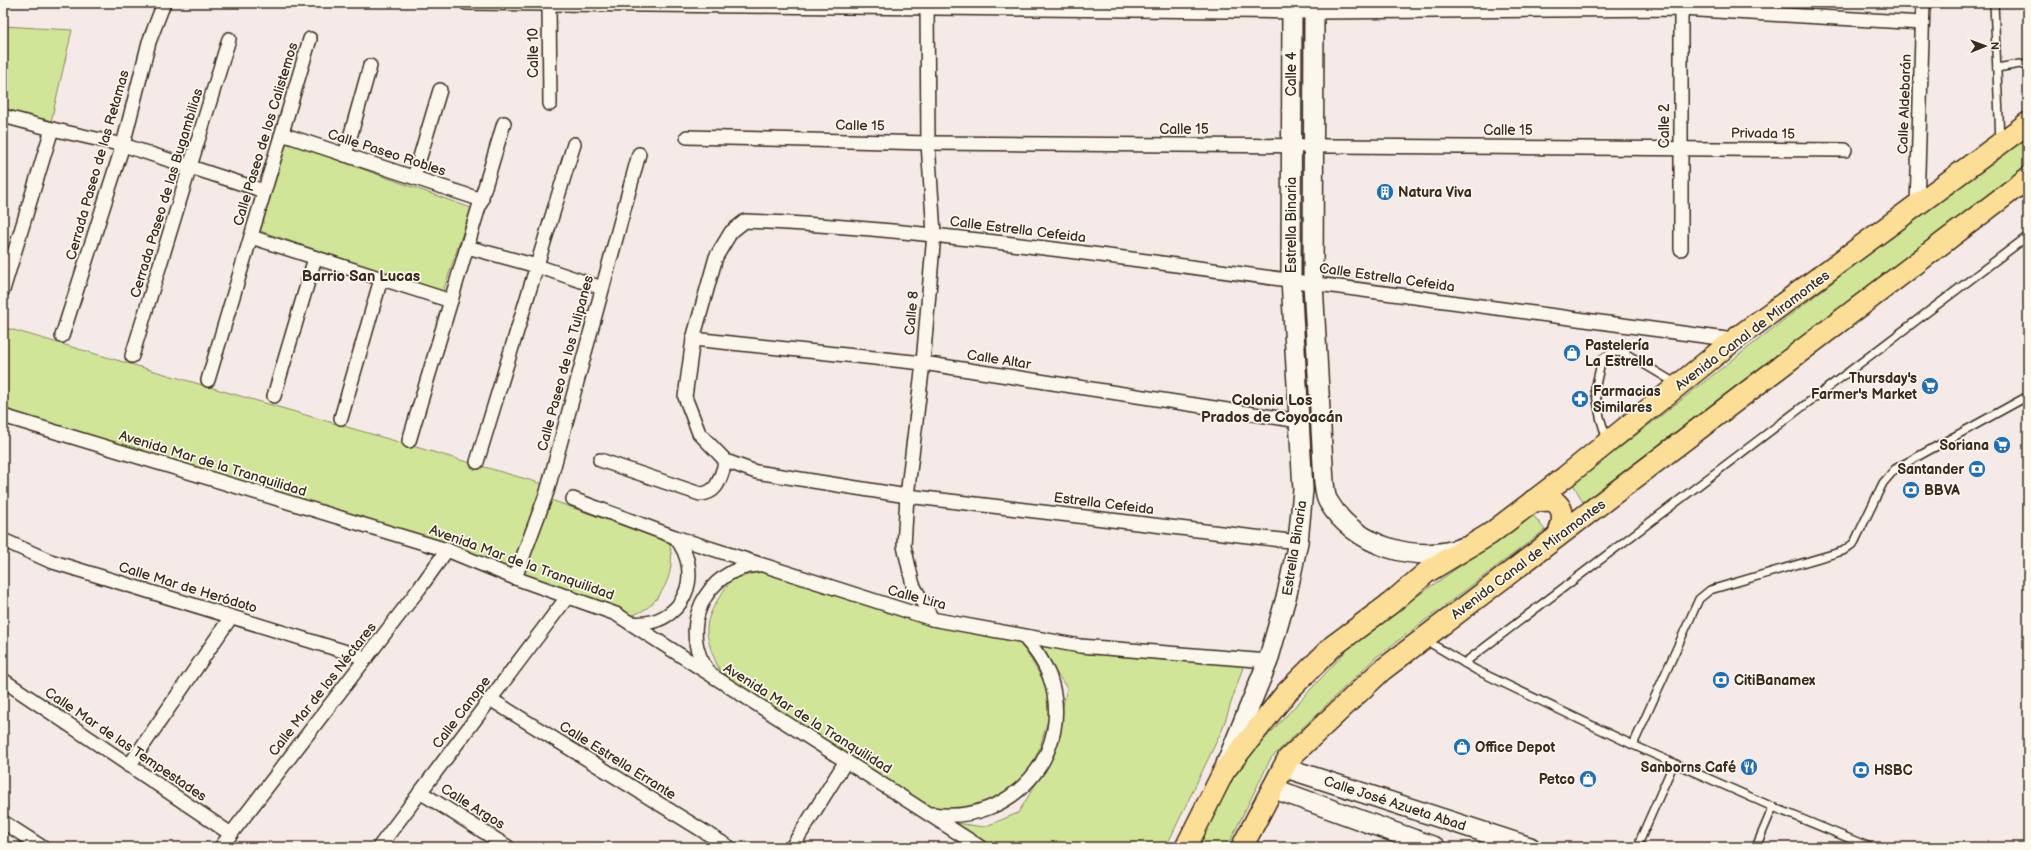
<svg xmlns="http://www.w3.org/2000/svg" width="2031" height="850" font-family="'Balsamiq Sans',sans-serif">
  <rect width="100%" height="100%" fill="#f6eae8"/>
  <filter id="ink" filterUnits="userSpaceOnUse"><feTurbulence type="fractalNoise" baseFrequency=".025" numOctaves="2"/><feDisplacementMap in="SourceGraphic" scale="8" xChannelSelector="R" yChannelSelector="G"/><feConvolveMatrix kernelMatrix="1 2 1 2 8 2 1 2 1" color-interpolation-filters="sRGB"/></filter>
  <g filter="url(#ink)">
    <g fill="#d1e599" stroke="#86885c">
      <polygon points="3,26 72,30 50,126 3,114"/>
      <polygon points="2028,130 2028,164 1583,502 1573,484"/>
      <polygon points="287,142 471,208 443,292 260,231"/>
      <polygon points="3,327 543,484 510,570 436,539 3,410"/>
      <path d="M551 500 669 542C676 566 667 592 647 608 642 612 635 614 630 616L522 575Z"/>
      <polygon points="1533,515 1545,530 1375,658 1271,758 1227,847 1198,847 1237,769 1360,636"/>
      <path d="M761 571 1013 638 1023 646 1050 692 1051 710 1040 747 1017 798 1006 807 978 815 928 809 722 676C716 662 708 646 707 631 706 613 722 594 731 580Z"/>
      <polygon points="1037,645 1088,652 1245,661 1222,730 1166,847 989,847 949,822 984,827 1018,813 1037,782 1054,745 1067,688"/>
    </g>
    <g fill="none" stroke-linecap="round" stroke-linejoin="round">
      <defs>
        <g id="lane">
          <polyline points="1994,3 2000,141"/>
          <polyline points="1997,68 2020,64 2028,67"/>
          <polyline points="1607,440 1600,417 1595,389 1602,359 1613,352 1625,353 1677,384"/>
          <polyline points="1425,640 1476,670 1633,745 1773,807 1870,847"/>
          <polyline points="1464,663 2028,236"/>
          <polyline points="1633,745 1699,599 1710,590 1843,551 1854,543 1883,483 1895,469 2028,396"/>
          <polyline points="1640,840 1674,763"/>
          <polyline points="1756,847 1773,807"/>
        </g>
        <g id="street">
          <polyline points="466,3 1314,12 1681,9 1922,23"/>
          <polyline points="549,3 550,104"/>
          <polyline points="927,3 928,143 934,234 923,363 907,496 904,546 913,585 932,619"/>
          <polyline points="3,116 52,129 123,145 264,191"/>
          <polyline points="282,134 482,200"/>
          <polyline points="687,137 928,143 1845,150"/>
          <polyline points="345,155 370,66"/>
          <polyline points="414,177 440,90"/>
          <polyline points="1917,206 1923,3"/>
          <polyline points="251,237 451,301"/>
          <polyline points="467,247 537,266 602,288"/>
          <polyline points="1681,249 1681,3"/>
          <polyline points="3,290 52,129"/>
          <polyline points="62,336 123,145 149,42 164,3"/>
          <polyline points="693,339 923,363 1299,421"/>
          <polyline points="132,356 229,39"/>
          <polyline points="208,380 310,39"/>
          <polyline points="274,396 315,258"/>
          <polyline points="3,416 447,550 515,578 616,614 980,847"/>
          <polyline points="341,418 381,279"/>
          <polyline points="409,441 504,123"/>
          <path d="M600 460 700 494C719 493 720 477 726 461"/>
          <polyline points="477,462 574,144"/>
          <polyline points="573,499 675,537 932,619 1080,646 1268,661"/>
          <polyline points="3,540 50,561 366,658"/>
          <path d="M1298 542 907 496 756 472 726 461 699 433 685 397 693 339 716 257 731 232 745 221C877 226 1008 243 1139 260 1338 285 1536 313 1734 340"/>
          <polyline points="515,578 547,492 639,154"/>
          <path d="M630 623C681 629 707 576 675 537"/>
          <path d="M710 673C675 631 706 567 759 565"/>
          <polyline points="3,680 231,834"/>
          <polyline points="490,699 729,847"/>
          <polyline points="129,766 231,617"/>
          <polyline points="420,792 508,847"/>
          <path d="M932 814C1011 826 1077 753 1049 675 1043 660 1034 648 1024 637"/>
          <polyline points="3,822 42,847"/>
          <polyline points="221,847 419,589 447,550"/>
          <polyline points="379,847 568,596"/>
          <polyline points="792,847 846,761"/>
        </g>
        <g id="secondary">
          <path d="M1314 3 1313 283 1324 483C1325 489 1325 496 1328 501 1354 546 1417 565 1464 547"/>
          <polyline points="1226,764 1268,661 1287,594 1298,542 1303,490 1291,279 1292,3"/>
          <polyline points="1283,767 1530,847"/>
          <polyline points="1272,788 1435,847"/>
        </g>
        <g id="primary">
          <path d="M1533 501 1552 500C1567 509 1563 522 1558 536"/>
          <polyline points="1186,847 1224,771 1287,692 1333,646 1391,603 1427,572 1490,534 1565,477 1734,340 2028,123"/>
          <polyline points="1242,847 1288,759 1381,671 2028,178"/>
        </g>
      </defs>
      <use href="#lane" stroke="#3b2a1e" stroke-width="10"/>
      <use href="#street" stroke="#3b2a1e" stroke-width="16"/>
      <use href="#secondary" stroke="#3b2a1e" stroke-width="22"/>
      <use href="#primary" stroke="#3b2a1e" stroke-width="24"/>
      <use href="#lane" stroke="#fbf7ec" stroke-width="7"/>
      <use href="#street" stroke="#fbf7ec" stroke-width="13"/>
      <use href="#secondary" stroke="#fbf7ec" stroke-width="19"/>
      <use href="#primary" stroke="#fdde96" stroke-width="21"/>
    </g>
  </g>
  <defs>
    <symbol id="building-disc" viewBox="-11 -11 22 22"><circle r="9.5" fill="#1f6fb2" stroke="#fbf7ec"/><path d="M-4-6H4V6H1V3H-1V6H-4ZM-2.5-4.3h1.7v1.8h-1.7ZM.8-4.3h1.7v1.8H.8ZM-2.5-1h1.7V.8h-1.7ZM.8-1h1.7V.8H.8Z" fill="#fff"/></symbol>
    <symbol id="shop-disc" viewBox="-11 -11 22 22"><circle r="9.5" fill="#1f6fb2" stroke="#fbf7ec"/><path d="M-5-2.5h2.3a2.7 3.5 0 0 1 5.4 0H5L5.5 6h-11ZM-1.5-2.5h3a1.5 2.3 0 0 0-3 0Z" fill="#fff"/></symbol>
    <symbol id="supermarket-disc" viewBox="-11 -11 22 22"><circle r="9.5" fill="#1f6fb2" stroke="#fbf7ec"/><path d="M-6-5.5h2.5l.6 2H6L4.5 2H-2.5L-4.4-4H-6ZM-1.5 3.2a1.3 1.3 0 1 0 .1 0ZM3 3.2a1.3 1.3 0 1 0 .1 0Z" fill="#fff"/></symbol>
    <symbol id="pharmacy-disc" viewBox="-11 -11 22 22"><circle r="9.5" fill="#1f6fb2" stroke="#fbf7ec"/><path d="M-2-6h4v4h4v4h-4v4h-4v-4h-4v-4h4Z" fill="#fff"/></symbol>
    <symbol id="bank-disc" viewBox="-11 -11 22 22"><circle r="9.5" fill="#1f6fb2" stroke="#fbf7ec"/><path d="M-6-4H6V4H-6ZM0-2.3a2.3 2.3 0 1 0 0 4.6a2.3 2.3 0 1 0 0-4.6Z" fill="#fff"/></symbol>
    <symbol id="restaurant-disc" viewBox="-11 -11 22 22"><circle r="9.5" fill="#1f6fb2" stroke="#fbf7ec"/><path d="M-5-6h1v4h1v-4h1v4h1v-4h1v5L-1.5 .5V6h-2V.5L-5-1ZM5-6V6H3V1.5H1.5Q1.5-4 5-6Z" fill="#fff"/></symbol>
  </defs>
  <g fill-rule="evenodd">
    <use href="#building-disc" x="1375" y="182" width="20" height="20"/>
    <use href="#shop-disc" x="1562" y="343" width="20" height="20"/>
    <use href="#supermarket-disc" x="1920" y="376" width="20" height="20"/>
    <use href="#pharmacy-disc" x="1570" y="389" width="20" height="20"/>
    <use href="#supermarket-disc" x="1992" y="435" width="20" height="20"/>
    <use href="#bank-disc" x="1967" y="459" width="20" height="20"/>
    <use href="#bank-disc" x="1901" y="480" width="20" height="20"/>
    <use href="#bank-disc" x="1711" y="670" width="20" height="20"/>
    <use href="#shop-disc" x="1452" y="737" width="20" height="20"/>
    <use href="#restaurant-disc" x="1739" y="757" width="20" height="20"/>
    <use href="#bank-disc" x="1851" y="760" width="20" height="20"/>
    <use href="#shop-disc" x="1578" y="769" width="20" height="20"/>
  </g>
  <g text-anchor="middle" stroke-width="3.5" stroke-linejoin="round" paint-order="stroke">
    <g font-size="14" fill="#3b2a1e" stroke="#fbf7ec">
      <text transform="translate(533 53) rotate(-90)" y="5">Calle 10</text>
      <text transform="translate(1291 74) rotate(-90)" y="5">Calle 4</text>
      <text transform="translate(1904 104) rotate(-88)" y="5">Calle Aldebarán</text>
      <text transform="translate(860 125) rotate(1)" y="5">Calle 15</text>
      <text transform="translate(1664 126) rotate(-90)" y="5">Calle 2</text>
      <text x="1184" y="134">Calle 15</text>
      <text x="1508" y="135">Calle 15</text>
      <text transform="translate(1763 133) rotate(1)" y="5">Privada 15</text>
      <text transform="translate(265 134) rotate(-73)" y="5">Calle Paseo de los Calistemos</text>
      <text transform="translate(387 152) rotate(18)" y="5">Calle Paseo Robles</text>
      <text transform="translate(97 165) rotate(-74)" y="5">Cerrada Paseo de las Retamas</text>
      <text transform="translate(166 193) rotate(-73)" y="5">Cerrada Paseo de las Bugambilias</text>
      <text transform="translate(1291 225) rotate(-90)" y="5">Estrella Binaria</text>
      <text transform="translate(1018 229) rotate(7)" y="5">Calle Estrella Cefeida</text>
      <text transform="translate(1387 277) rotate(8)" y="5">Calle Estrella Cefeida</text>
      <text transform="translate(911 313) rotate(-85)" y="5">Calle 8</text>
      <text transform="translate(1752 330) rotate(-37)" y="5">Avenida Canal de Miramontes</text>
      <text transform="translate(999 359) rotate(9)" y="5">Calle Altar</text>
      <text transform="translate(565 363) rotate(-75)" y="5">Calle Paseo de los Tulipanes</text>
      <text transform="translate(213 463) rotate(17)" y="5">Avenida Mar de la Tranquilidad</text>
      <text transform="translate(1104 503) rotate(7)" y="5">Estrella Cefeida</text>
      <text transform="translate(1294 548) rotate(-81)" y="5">Estrella Binaria</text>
      <text transform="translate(1528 559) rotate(-37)" y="5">Avenida Canal de Miramontes</text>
      <text transform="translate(522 562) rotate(20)" y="5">Avenida Mar de la Tranquilidad</text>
      <text transform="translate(188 587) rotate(17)" y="5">Calle Mar de Heródoto</text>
      <text transform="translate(917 597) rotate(15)" y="5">Calle Lira</text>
      <text transform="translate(322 689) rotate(-52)" y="5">Calle Mar de los Néctares</text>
      <text transform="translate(461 712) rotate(-53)" y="5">Calle Canope</text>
      <text transform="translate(808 718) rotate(32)" y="5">Avenida Mar de la Tranquilidad</text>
      <text transform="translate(126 744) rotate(34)" y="5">Calle Mar de las Tempestades</text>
      <text transform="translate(618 760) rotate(32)" y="5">Calle Estrella Errante</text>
      <text transform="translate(1395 803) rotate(18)" y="5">Calle José Azueta Abad</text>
      <text transform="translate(473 806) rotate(32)" y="5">Calle Argos</text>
    </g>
    <g font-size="14" font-weight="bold" fill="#3b2a1e" stroke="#fbf7ec" text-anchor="start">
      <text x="1398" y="197">Natura Viva</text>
      <text x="1585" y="350">Pastelería<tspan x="1585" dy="16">La Estrella</tspan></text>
      <text x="1917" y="383" text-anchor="end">Thursday's<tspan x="1917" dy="16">Farmer's Market</tspan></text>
      <text x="1593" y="396">Farmacias<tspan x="1593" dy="16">Similares</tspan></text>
      <text x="1989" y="450" text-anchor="end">Soriana</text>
      <text x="1964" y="474" text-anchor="end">Santander</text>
      <text x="1924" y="495">BBVA</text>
      <text x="1734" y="685">CitiBanamex</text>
      <text x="1475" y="752">Office Depot</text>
      <text x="1736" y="772" text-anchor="end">Sanborns Café</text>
      <text x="1874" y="775">HSBC</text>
      <text x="1575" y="784" text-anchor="end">Petco</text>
    </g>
    <g font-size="15" font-weight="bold" fill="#3b2a1e" stroke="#fbf7ec">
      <text x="361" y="281">Barrio San Lucas</text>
      <text x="1272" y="405">Colonia Los<tspan x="1272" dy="17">Prados de Coyoacán</tspan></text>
    </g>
  </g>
  <rect width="2031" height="850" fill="none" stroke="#fbf7ec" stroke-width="16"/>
  <rect x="8" y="8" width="2015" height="834" fill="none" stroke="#3b2a1e" stroke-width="1.5" filter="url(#ink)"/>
  <g transform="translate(1985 46) rotate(89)" stroke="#fbf7ec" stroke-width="3" paint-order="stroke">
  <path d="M0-3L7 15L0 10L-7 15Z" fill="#3b2a1e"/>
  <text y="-6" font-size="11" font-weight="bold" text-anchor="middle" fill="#3b2a1e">N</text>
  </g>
</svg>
